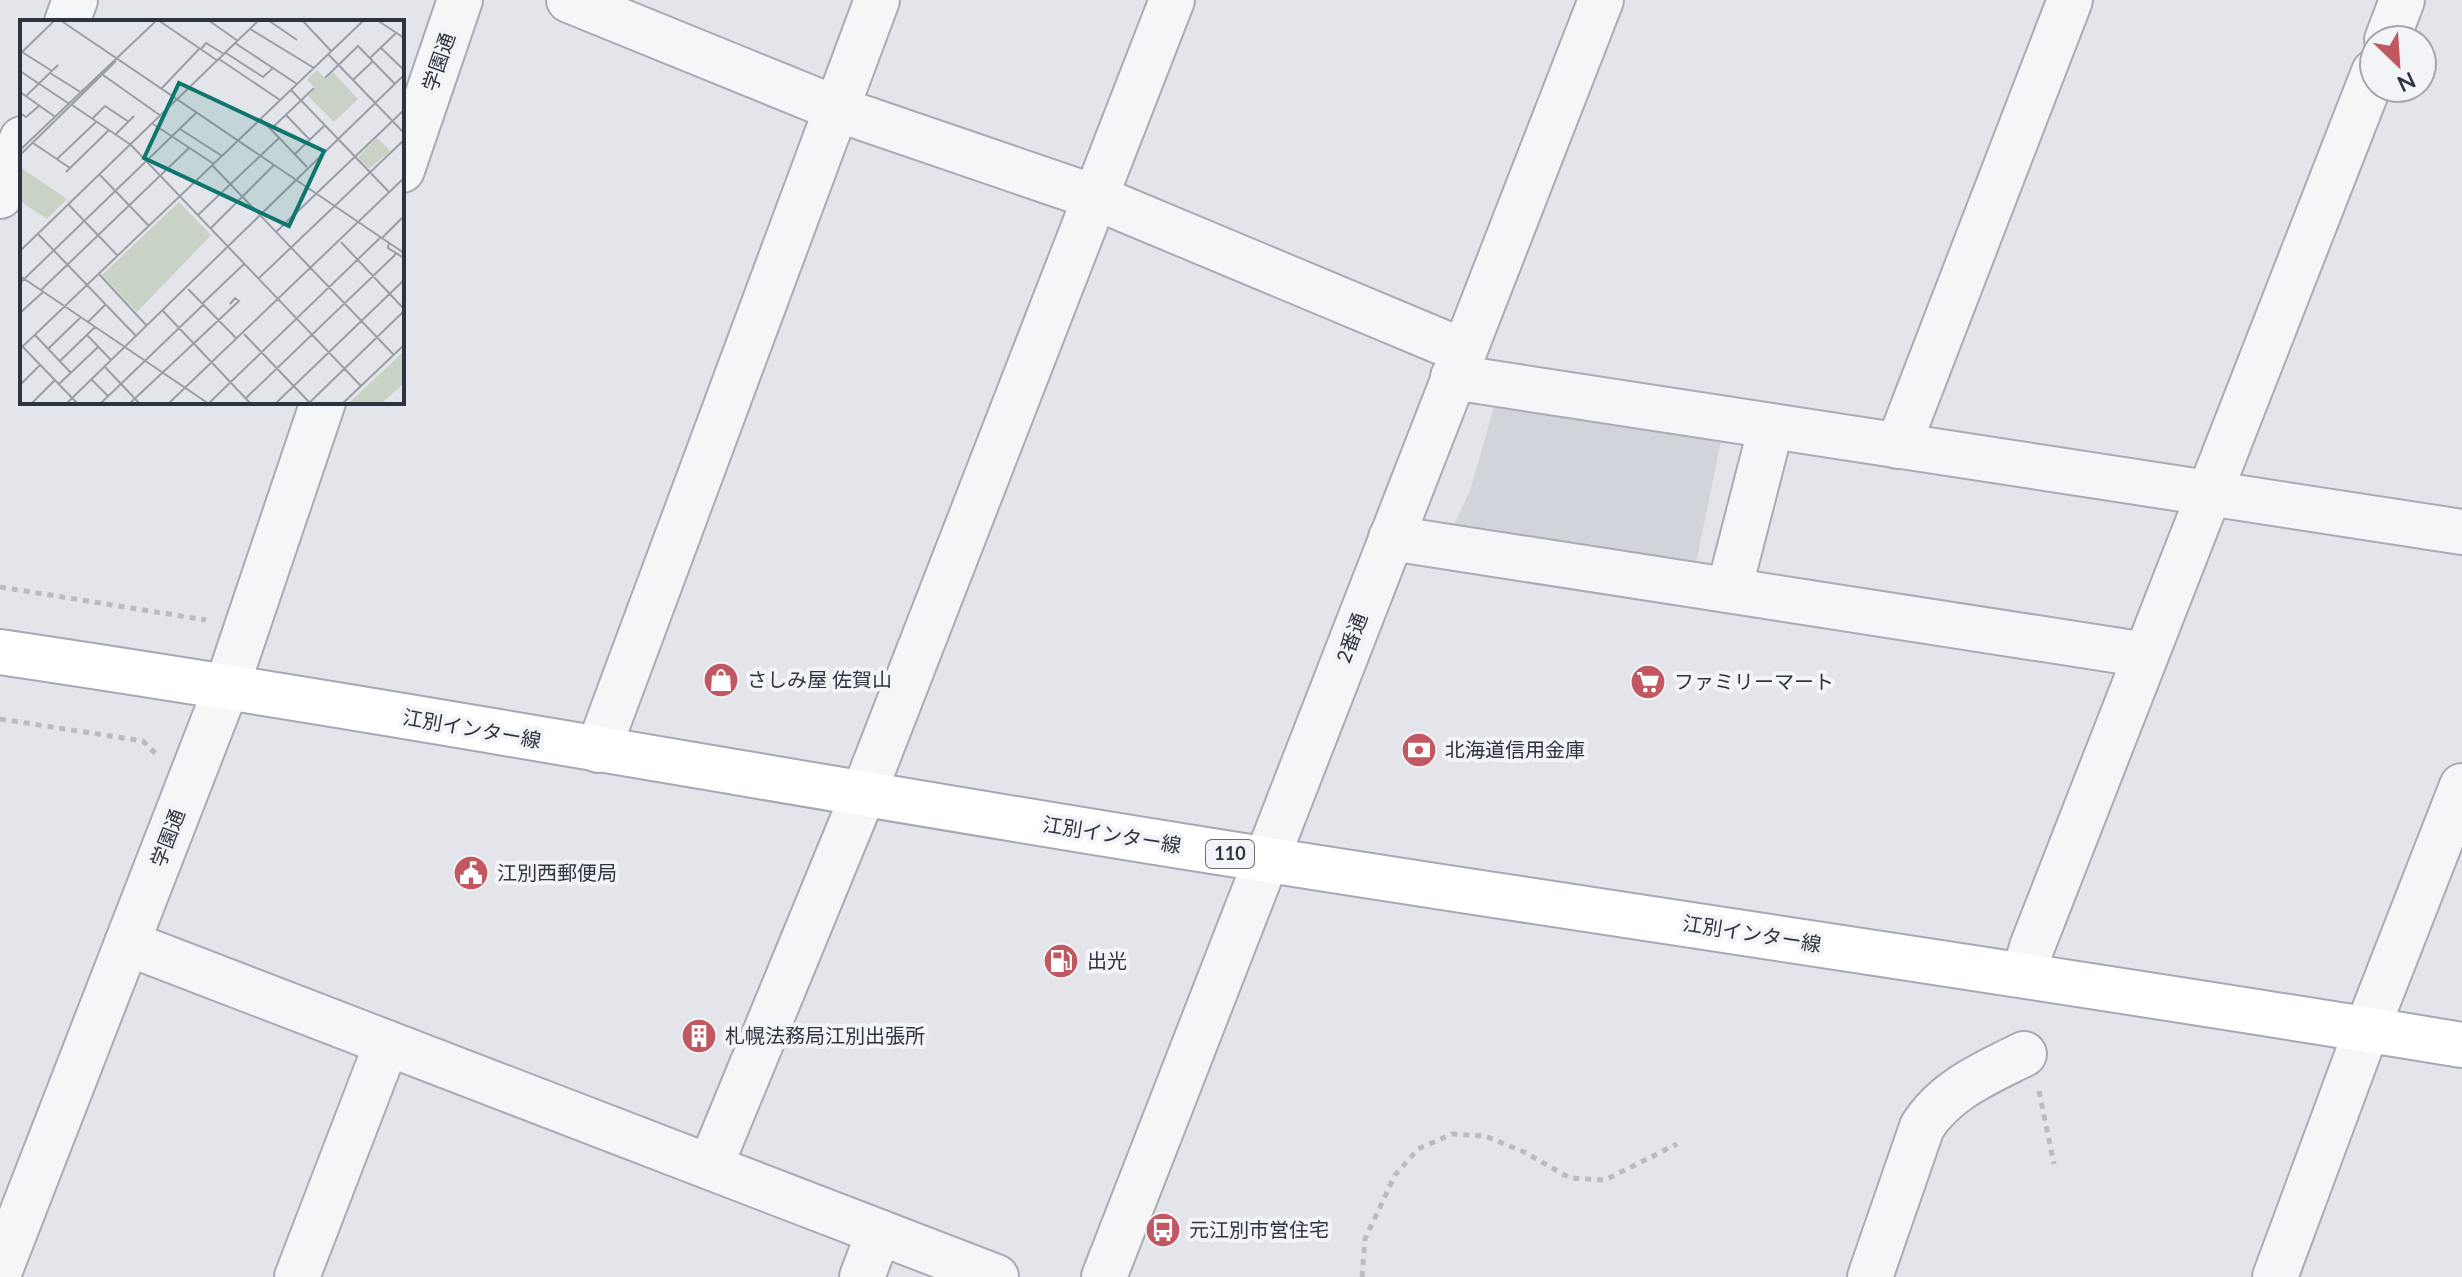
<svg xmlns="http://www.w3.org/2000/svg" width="2462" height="1277" font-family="Lato,'Noto Sans JP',sans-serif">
  <rect width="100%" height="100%" fill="#e3e5ea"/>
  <polygon fill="#d1d4db" points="1496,400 1723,431 1694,573 1449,535 1470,491"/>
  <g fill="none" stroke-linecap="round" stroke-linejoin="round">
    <defs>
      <g id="minor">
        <polyline points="569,0 837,109 1097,198 1463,351"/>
        <polyline points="67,22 75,0"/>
        <polyline points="2387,40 2402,0"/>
        <polyline points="402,170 460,0"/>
        <polyline points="0,196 22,139"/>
        <polyline points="1453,377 2462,532"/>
        <polyline points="1898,446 2070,0"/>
        <polyline points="1391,538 2146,655"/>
        <polyline points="1729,590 1771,427"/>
        <polyline points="598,750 877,0"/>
        <polyline points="127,943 996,1277"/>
        <polyline points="2024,975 2032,947 2374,72"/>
        <polyline points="710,1167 863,795 1172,0"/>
        <polyline points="0,1270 227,686 323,402"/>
        <polyline points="297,1277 387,1043"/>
        <polyline points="862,1277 879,1232"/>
        <polyline points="1104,1277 1601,0"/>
        <path d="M1870 1277 1922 1127C1945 1090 1986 1073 2024 1054"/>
        <polyline points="2275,1277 2367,1029 2462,786"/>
      </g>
      <path id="major" d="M0 652C397 711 791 784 1187 847 1611 915 2038 975 2462 1045"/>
    </defs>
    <use href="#minor" stroke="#a9acb4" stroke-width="48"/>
    <use href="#major" stroke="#a4a9b4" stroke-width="48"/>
    <g stroke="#b9bcc1" stroke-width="5" stroke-dasharray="6 6" stroke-linecap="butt">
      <polyline points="0,587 206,620"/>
      <polyline points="0,719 143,741 156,754"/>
      <polyline points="2039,1091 2054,1164"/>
      <polyline points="1362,1277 1365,1239 1395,1175 1418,1149 1452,1134 1485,1136 1524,1152 1570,1178 1605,1180 1677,1144"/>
    </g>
    <use href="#minor" stroke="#f5f6f8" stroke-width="44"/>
    <use href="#major" stroke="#fff" stroke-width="44"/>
  </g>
  <defs>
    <symbol id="shop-disc" viewBox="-11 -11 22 22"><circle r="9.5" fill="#c05761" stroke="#f3f4f7"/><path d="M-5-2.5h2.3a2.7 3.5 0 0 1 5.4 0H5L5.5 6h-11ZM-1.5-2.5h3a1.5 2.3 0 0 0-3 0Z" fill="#fff"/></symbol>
    <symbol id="supermarket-disc" viewBox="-11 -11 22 22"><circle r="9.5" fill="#c05761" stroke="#f3f4f7"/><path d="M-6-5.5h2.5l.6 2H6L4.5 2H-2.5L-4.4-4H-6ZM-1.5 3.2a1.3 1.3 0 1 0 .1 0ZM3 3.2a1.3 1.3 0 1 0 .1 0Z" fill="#fff"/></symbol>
    <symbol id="bank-disc" viewBox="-11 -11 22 22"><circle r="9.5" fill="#c05761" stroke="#f3f4f7"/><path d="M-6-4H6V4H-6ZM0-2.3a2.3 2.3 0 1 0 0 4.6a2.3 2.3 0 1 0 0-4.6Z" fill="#fff"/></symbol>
    <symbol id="civic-disc" viewBox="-11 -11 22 22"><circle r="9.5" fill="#c05761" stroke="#f3f4f7"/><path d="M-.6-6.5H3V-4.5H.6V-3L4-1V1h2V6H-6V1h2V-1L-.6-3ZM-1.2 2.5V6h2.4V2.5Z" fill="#fff"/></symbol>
    <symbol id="fuel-disc" viewBox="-11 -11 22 22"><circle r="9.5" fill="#c05761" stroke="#f3f4f7"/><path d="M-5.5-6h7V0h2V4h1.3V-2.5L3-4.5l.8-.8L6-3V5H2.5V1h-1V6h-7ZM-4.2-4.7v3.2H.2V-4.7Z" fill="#fff"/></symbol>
    <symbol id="building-disc" viewBox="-11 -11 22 22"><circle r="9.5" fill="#c05761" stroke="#f3f4f7"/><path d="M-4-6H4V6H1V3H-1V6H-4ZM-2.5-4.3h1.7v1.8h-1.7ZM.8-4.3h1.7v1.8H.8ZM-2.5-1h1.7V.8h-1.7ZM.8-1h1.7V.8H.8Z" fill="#fff"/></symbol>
    <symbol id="bus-disc" viewBox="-11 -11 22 22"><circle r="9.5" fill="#c05761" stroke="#f3f4f7"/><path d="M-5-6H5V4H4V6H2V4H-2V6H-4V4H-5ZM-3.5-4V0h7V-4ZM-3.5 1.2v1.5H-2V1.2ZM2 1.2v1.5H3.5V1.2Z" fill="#fff"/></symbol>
  </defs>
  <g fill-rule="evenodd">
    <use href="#shop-disc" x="701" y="660" width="40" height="40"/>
    <use href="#supermarket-disc" x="1628" y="662" width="40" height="40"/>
    <use href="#bank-disc" x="1399" y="730" width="40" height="40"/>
    <use href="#civic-disc" x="451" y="853" width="40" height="40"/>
    <use href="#fuel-disc" x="1041" y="941" width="40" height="40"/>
    <use href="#building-disc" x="679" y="1016" width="40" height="40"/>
    <use href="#bus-disc" x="1143" y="1210" width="40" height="40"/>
  </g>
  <g text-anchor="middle" stroke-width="8" stroke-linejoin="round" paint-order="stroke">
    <rect fill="#f3f4f7" stroke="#686d77" stroke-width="2" x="1206" y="840" width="48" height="28" rx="6"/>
    <g font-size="18" font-weight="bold" fill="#2d3340">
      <text x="1230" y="860">110</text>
    </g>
    <g font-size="20" fill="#2d3340" stroke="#f3f4f7">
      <text transform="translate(439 62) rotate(-71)" y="7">学園通</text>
      <text transform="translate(1352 638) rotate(-69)" y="7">2番通</text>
      <text transform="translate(472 729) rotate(10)" y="7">江別インター線</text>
      <text transform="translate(1112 835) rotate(9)" y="7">江別インター線</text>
      <text transform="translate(168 838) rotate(-69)" y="7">学園通</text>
      <text transform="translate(1752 934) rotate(9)" y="7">江別インター線</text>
    </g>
    <g font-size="20" fill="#2d3340" stroke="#f3f4f7" text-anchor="start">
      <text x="747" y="687">さしみ屋 佐賀山</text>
      <text x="1674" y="689">ファミリーマート</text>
      <text x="1445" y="757">北海道信用金庫</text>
      <text x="497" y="880">江別西郵便局</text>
      <text x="1087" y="968">出光</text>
      <text x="725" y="1043">札幌法務局江別出張所</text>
      <text x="1189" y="1237">元江別市営住宅</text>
    </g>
  </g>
  <g transform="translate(20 20)">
    <rect width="384" height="384" fill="#e3e5ea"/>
    <path d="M0 147 47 179 27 199 0 181ZM159 182 191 215 117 292 82 255Z" fill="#c8d2c5"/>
    <path d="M384 331V363L361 384H328Z" fill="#c8d2c5"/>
    <path d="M297 50 306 59 313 52 338 79 314 102 288 76 295 68 287 60ZM357 118 370 131 349 149 338 137Z" fill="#c8d2c5"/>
    <path fill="none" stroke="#9a9ea6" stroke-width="2" d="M40 0 384 233M138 0 198 41M188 0 218 21M248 0 277 20M282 0 311 31M357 0 384 18M230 9 294 48M215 23 277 64M361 28 384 50M181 29 186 23 204 34M2 32 32 51M206 33 243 57 253 48M0 34 35 0M308 34 384 113M350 38 376 13M199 39 260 80M0 51 48 83M30 53 62 73M83 55 141 96M305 58 338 26 374 63M333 60 353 41M141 69 180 28M271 70 369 172M0 72 34 96M6 76 38 45M52 85 111 125 341 366M0 93 6 97 20 85M266 95 289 119M72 99 85 86 109 102M241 99 287 147M133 104 194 144M160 109 202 136M251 109 294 68M95 115 114 96M13 123 50 148M0 130 137 0M275 134 304 106M0 135 96 41M37 139 76 102M192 145 374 335M46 152 89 110M80 155 129 206M49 185 98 236M178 195 259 118M191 208 254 145M256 212 384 90M18 214 116 316M362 218 384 196M321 222 384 289M369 222 368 228 384 238M0 231 239 0M79 254 127 306M0 256 189 384M238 259 384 120M0 263 176 93M168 269 216 318M21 270 169 128M182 284 224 244M143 291 231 384M0 293 23 272M68 302 86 284M224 314 290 383M15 315 51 353M67 315 91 340M0 324 58 384M0 329 344 0M28 329 61 297M40 341 75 307M85 347 120 384M71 359 88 376M39 364 78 327M0 365 20 345M226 378 377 233M11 384 35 360M46 384 384 55M80 384 183 285M109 384 219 281 215 278 210 284M148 384 384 158M188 384 361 217M255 384 384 260M288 384 384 291M322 384 384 325"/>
    <path fill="#0f766e" fill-opacity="0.15" stroke="#0f766e" stroke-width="4" d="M159 63 304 131 269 206 124 138Z"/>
    <rect width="384" height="384" fill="none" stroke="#2d3340" stroke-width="4"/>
  </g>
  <g transform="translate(2398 64) rotate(155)"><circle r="38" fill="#f3f4f7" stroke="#a4a7ae" stroke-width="2"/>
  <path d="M0-6L14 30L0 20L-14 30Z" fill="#c05761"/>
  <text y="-12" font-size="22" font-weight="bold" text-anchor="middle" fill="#2d3340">N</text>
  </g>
</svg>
